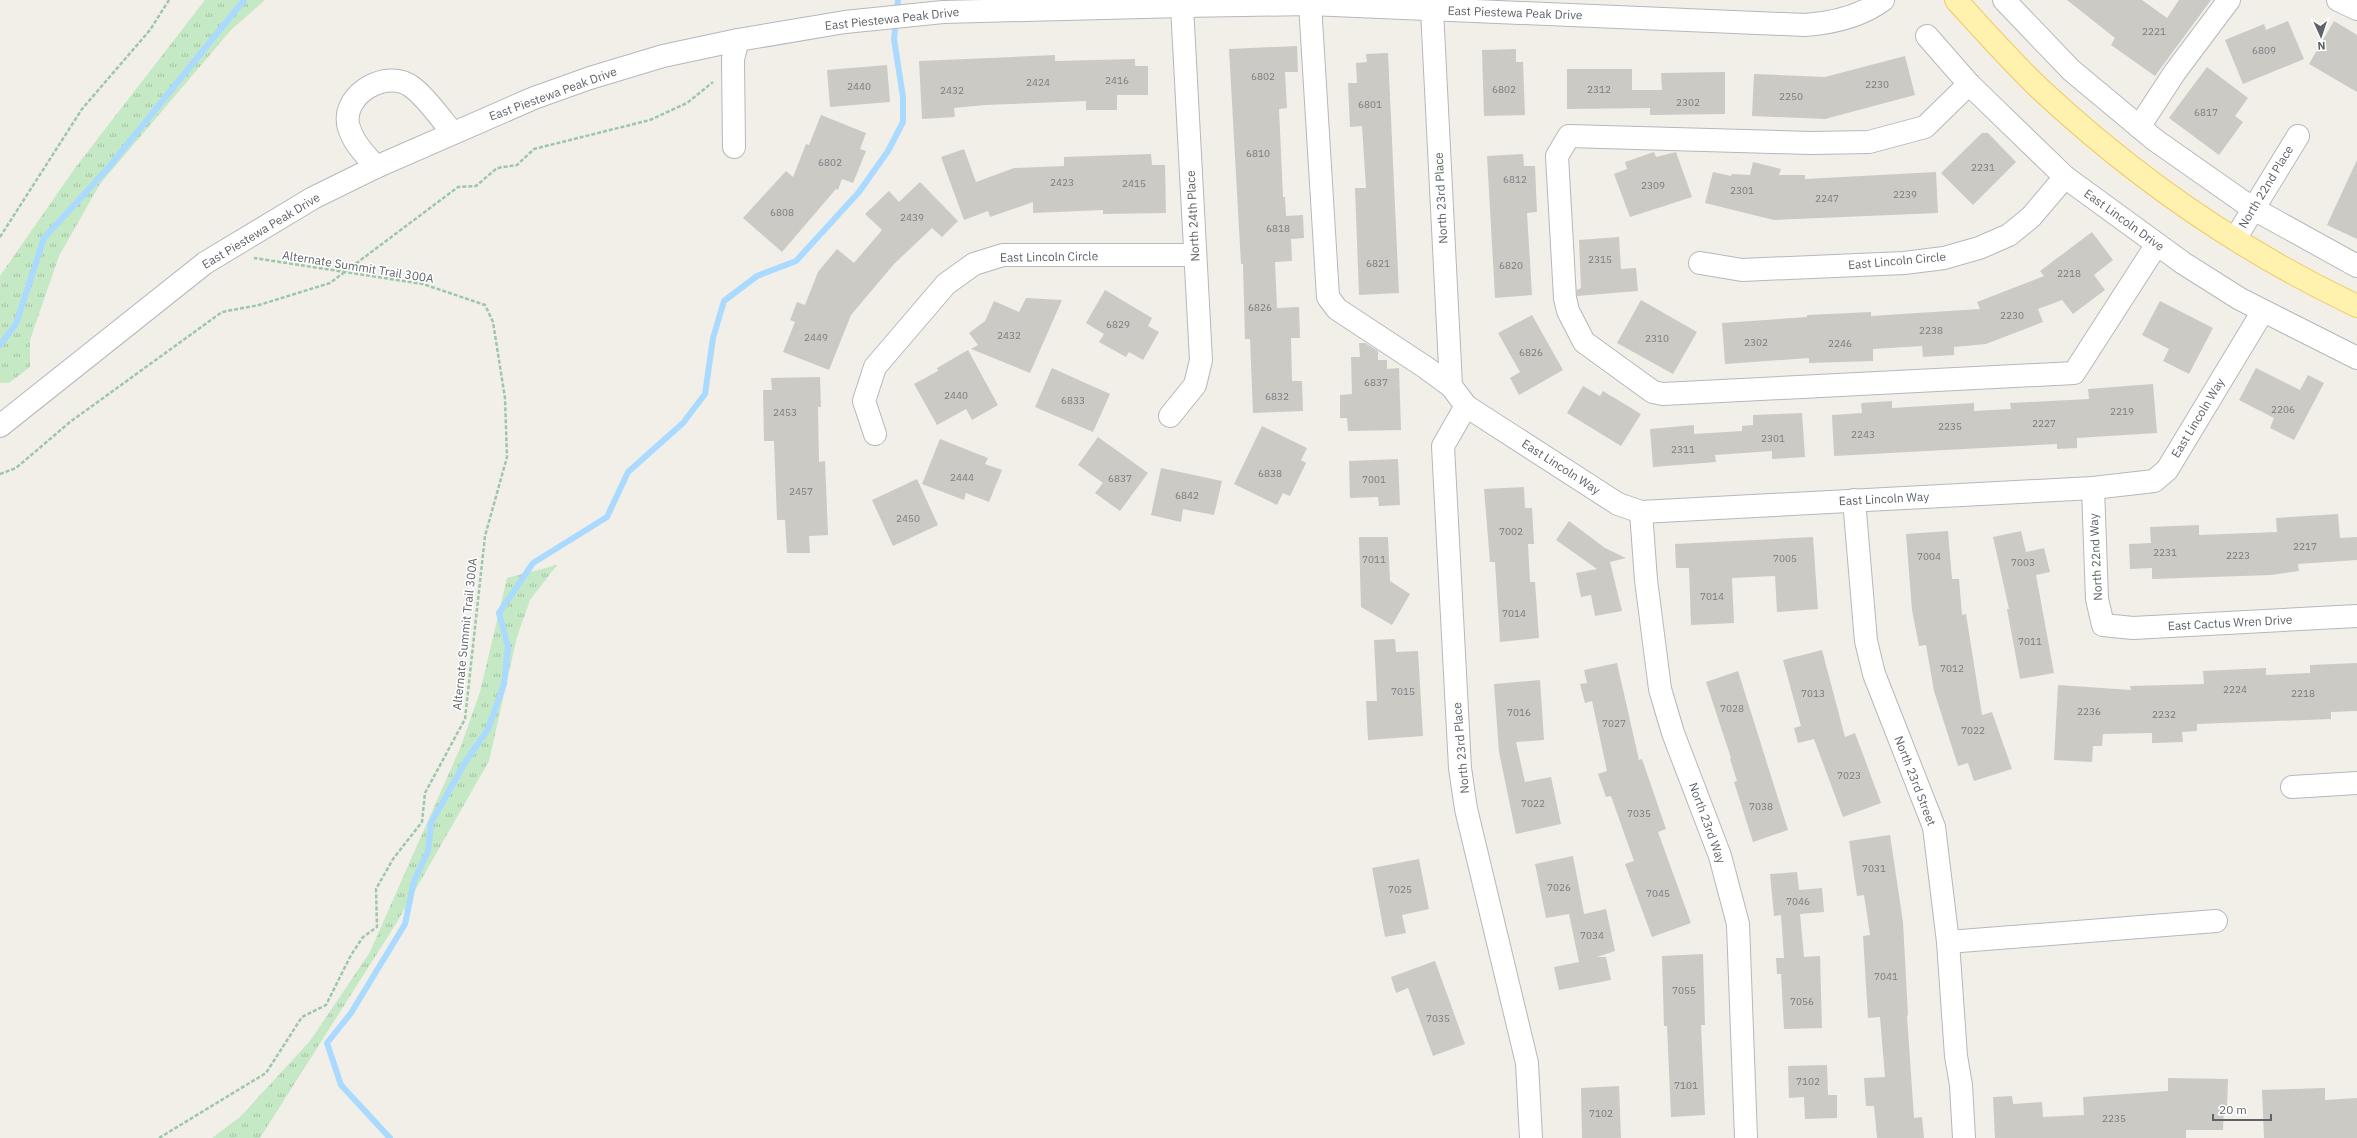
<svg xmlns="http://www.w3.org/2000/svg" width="2357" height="1138" font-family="'IBM Plex Sans',sans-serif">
  <defs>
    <pattern id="grass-tufts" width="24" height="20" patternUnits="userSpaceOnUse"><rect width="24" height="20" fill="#c5e8c5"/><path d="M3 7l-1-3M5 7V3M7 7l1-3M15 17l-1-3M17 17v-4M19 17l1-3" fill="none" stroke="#a3c0a4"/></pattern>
  </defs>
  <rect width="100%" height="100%" fill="#f1efe8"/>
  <g fill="url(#grass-tufts)">
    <polygon points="205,0 265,0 231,30 100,184 59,256 30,340 30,367 9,383 0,383 0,276 75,168"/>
    <polygon points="557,565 530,600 517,637 489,761 397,922 260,1138 212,1138 240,1117 310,1041 370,952 461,746 480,692 507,578"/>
  </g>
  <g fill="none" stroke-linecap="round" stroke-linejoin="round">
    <g stroke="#aadaff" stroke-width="6">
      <polyline points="0,345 16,324 44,238 108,168 244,0"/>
      <polyline points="390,1138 341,1085 327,1043 351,1013 405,924 414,881 428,851 431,823 464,764 488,729 504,684 508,647 499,613 533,563 607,517 628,472 683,423 705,394 713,338 724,301 757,276 796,261 859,192 888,151 903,122 903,97 894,39 898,0"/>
    </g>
  </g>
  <g fill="#cccac5">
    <polygon points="2067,0 2142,0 2167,18 2179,0 2211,0 2155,76 2111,45 2115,38"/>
    <polygon points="2288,21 2304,59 2243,84 2225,40 2264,24 2266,30"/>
    <polygon points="2334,21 2357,35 2357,92 2309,64"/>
    <polygon points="1297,46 1298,72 1285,72 1287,108 1279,109 1283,197 1285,197 1286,216 1303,215 1304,238 1291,239 1292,261 1275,262 1277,308 1299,307 1300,338 1291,338 1292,381 1302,381 1303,411 1253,413 1250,339 1245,339 1243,264 1241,264 1229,49"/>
    <polygon points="1516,49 1516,62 1523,62 1525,115 1484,116 1482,50"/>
    <polygon points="1388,53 1399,293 1359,295 1355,188 1366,188 1362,126 1350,127 1348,83 1357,83 1356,63 1367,62 1366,54"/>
    <polygon points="1055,55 1055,61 1135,59 1135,66 1148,66 1148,95 1117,95 1117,110 1086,110 1086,101 985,105 954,108 955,117 922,119 919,61"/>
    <polygon points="1905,56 1915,95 1825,119 1752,116 1754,74 1825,77"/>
    <polygon points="887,65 890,102 830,107 827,70"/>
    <polygon points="2207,67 2248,98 2235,116 2243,122 2219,155 2169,118"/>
    <polygon points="1567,69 1632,69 1632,90 1662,90 1661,73 1725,72 1725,114 1650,115 1650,108 1567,109"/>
    <polygon points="821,115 866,133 860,149 866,151 853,183 842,179 838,190 836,189 782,252 743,218 786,171 793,177 806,144 809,145"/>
    <polygon points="1982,133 1988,133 2016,162 1973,205 1941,173"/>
    <polygon points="964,149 976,182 1014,168 1064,166 1064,157 1151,154 1152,165 1165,165 1166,213 1103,214 1103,210 1033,213 1033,202 990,217 988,211 964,220 941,157"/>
    <polygon points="1654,152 1656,157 1676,152 1692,197 1630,217 1614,174 1627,169 1625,162"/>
    <polygon points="1523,154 1524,166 1535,166 1537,212 1527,213 1532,295 1495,298 1487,156"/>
    <polygon points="2357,160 2357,239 2327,225"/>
    <polygon points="1753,162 1781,169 1779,175 1805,175 1805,179 1936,172 1938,213 1774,220 1705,203 1713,172 1731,176 1732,174 1750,175"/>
    <polygon points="920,182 958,221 942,237 932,228 894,264 851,315 829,370 783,352 795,322 790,320 797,302 805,305 818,272 837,249 854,263 882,230 865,214 889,191 899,202"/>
    <polygon points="2092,232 2113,260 2094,275 2105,290 2073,314 2062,300 2038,309 2043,322 1986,344 1954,347 1954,355 1923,357 1922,346 1873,349 1873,361 1809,363 1809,358 1725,364 1722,323 1807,317 1807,315 1871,312 1871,316 1980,309 1977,302 2044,276 2040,271"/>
    <polygon points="1619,237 1621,269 1636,268 1638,291 1577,296 1577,290 1581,288 1579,240"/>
    <polygon points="1105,290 1152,318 1148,326 1159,332 1143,360 1129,352 1126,357 1099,342 1104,334 1086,323"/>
    <polygon points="1026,298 1062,300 1030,373 971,349 978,345 969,333 985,321 994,301 1019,312"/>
    <polygon points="1641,300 1697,332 1673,374 1617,343"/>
    <polygon points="2160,301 2213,328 2189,374 2163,361 2169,349 2142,335"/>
    <polygon points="1532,315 1563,370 1519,395 1510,378 1520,372 1498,333"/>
    <polygon points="1359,343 1365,343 1378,351 1378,360 1387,360 1387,369 1399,368 1401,430 1348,431 1347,418 1340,418 1340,395 1352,394 1351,357 1360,357"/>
    <polygon points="968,350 998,405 972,420 966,409 937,425 914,384 938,371 937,368"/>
    <polygon points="1052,368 1110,394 1093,432 1035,407"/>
    <polygon points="2256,368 2300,390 2308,375 2324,383 2294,440 2270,428 2274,418 2239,400"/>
    <polygon points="820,377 821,407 818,407 819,462 825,461 828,535 809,536 810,553 787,553 785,520 777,520 774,441 764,441 763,390 772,390 771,378"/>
    <polygon points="2153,384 2157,433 2077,438 2077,448 2057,449 2057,444 1834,456 1832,415 1862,413 1861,403 1892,401 1892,408 1974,403 1974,411 2011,409 2010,403 2089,399 2088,389"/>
    <polygon points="1583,386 1600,396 1603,391 1641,414 1621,446 1567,413"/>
    <polygon points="1802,413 1805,457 1772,459 1772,451 1715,455 1716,462 1653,467 1650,429 1694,425 1694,434 1742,431 1742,426 1753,425 1753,415"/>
    <polygon points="1262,426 1307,448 1301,460 1306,463 1290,496 1283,493 1277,505 1234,484"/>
    <polygon points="1098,437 1148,473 1120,511 1095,493 1103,483 1078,465"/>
    <polygon points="940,439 988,458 985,464 1002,470 989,502 966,493 964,500 922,484"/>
    <polygon points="1398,459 1400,505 1379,506 1378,497 1350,498 1349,461"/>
    <polygon points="1161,468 1222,481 1214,515 1183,509 1181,522 1151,515"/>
    <polygon points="917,479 938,525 893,546 872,500"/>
    <polygon points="1524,487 1525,508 1532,508 1534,544 1528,544 1530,582 1535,582 1539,638 1500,642 1495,562 1490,562 1484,489"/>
    <polygon points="2338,514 2340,538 2357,537 2357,560 2298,564 2299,571 2271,575 2152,579 2152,568 2130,569 2129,544 2151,543 2150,527 2199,525 2199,535 2277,532 2276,518"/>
    <polygon points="1569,521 1605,548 1626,558 1610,562 1622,611 1595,616 1591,595 1581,597 1576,573 1597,569 1556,540"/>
    <polygon points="1948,531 1952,579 1959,579 1962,615 1966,614 1982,715 1992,712 2012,769 1974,781 1968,763 1958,766 1934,691 1926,645 1919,646 1912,610 1906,534"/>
    <polygon points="2021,531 2026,552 2044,548 2050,572 2036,575 2054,673 2020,679 2007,609 2009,609 1993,537"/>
    <polygon points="1359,537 1388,537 1390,581 1410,594 1392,625 1361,607"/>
    <polygon points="1813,537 1818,609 1777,612 1775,576 1732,578 1734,623 1691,625 1689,568 1676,568 1675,544"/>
    <polygon points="1395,639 1396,652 1418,651 1423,736 1368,740 1366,701 1377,701 1374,640"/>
    <polygon points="1822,650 1845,737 1855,733 1881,803 1843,817 1814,739 1798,743 1794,728 1801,726 1783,660"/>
    <polygon points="1617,663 1639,760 1642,759 1666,829 1658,832 1691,923 1652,937 1625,864 1634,861 1611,796 1606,797 1598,774 1607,771 1592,701 1585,703 1580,684 1587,683 1584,670"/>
    <polygon points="2357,663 2357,711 2331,712 2331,719 2197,724 2197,731 2182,732 2183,742 2152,743 2152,733 2103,734 2102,746 2093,746 2092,762 2054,760 2058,685 2131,690 2130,686 2204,684 2203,671 2266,668 2266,675 2310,673 2310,665"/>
    <polygon points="1738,671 1788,830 1753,842 1734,782 1737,781 1730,759 1731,758 1706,682"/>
    <polygon points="1540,680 1544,740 1516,742 1525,782 1551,777 1561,824 1516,834 1499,752 1494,684"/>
    <polygon points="1890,835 1903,922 1908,1015 1907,1016 1914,1118 1922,1117 1924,1138 1877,1138 1874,1106 1866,1106 1864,1078 1885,1077 1880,1017 1868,1018 1863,936 1870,935 1864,895 1857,896 1849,841"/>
    <polygon points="1573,856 1584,914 1606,909 1615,951 1597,957 1606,957 1611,980 1559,990 1554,967 1579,962 1569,914 1546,918 1535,864"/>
    <polygon points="1419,859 1429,909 1402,915 1406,933 1385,937 1372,868"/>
    <polygon points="1797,872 1799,890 1822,888 1824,912 1800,914 1804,957 1820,956 1822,1028 1784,1029 1781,974 1777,974 1776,958 1784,958 1781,915 1774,916 1770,874"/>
    <polygon points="1703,954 1705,1025 1701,1025 1705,1115 1671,1117 1667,1026 1664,1026 1662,956"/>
    <polygon points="1435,961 1465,1044 1433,1056 1408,988 1396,993 1391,977"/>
    <polygon points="1827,1065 1828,1095 1837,1095 1837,1118 1805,1119 1804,1097 1789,1098 1788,1066"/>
    <polygon points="2168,1078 2228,1079 2227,1107 2224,1107 2223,1130 2186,1130 2186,1138 1995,1138 1993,1097 2012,1096 2013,1104 2042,1102 2043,1117 2084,1115 2083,1097 2168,1091"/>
    <polygon points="1619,1086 1621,1138 1582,1138 1581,1088"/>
    <polygon points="2325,1088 2325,1100 2357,1098 2357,1138 2264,1138 2262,1090"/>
  </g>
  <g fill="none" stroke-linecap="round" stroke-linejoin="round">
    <defs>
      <g id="minor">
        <polyline points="2004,0 2071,70 2155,140 2252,208 2357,266"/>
        <polyline points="2338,0 2357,9"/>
        <polyline points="1310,4 1328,297 1337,309 1425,367 1451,386 1466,406 1618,504 1641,512 2093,488 2154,481 2167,470 2263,311"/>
        <polyline points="1432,10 1451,386"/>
        <polyline points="1927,36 1969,84 2065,177 2183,263 2240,299 2357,358"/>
        <polyline points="1969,84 1925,127 1869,142 1810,143 1569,136 1557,156 1565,298 1568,311 1584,342 1653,392 1663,394 2074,373 2157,244"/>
        <polyline points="2139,127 2175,72 2229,0"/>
        <polyline points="734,147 733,59 738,40"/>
        <path d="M376 167C365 154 352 142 348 124 343 93 388 68 412 87 427 98 441 119 453 133"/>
        <polyline points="2235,239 2298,136"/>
        <polyline points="1700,263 1742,270 1904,263 1944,258 1979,248 2009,235 2031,217 2065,177"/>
        <polyline points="1466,406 1443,446 1460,768 1466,809 1527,1063 1531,1138"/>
        <polyline points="1170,416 1195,385 1201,360 1182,6"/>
        <path d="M0 426 205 263 313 198 376 167 534 98 590 78 663 56 738 40 845 22 943 12 1182 6 1310 4 1805 25C1833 23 1860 17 1883 0"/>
        <polyline points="875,434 864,401 875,367 946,284 974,264 1003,255 1195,255"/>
        <polyline points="2093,488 2097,599 2103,625 2133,628 2357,616"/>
        <polyline points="1854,500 1866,641 1874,674 1934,827 1948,942 1956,1056 1961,1085 1964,1138"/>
        <polyline points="1641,512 1646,580 1660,689 1673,733 1720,856 1738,924 1746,1138"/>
        <polyline points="2292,787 2357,783"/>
        <polyline points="1948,942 2216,921"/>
      </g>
      <path id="major" d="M1956 0C1983 30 2010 60 2039 88 2133 176 2241 251 2357 306"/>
    </defs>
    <use href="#minor" stroke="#b5b8bc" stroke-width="24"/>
    <use href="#major" stroke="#f2c960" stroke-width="24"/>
    <g stroke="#9cc7a9" stroke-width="2.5" stroke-dasharray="4 2" stroke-linecap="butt">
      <polyline points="0,237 82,109 150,30 169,0"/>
      <polyline points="0,474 16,468 70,422 222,312 259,305 330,283 458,187 476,186 497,168 517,165 534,149 650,120 687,103 713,82"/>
      <polyline points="159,1138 266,1073 302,1017 326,1005 351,955 363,937 377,927 376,889 393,859 422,822 425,793 465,719 485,536 507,457 505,398 493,322 485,305 423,284 254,258"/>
    </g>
    <use href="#minor" stroke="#fff" stroke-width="22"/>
    <use href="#major" stroke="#fff2af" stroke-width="22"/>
  </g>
  <g text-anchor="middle" stroke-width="3" stroke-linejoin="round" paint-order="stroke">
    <g font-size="10" fill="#7a7d7f">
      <text x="2154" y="35">2221</text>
      <text x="2264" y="54">6809</text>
      <text x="1263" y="80">6802</text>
      <text x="1117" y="84">2416</text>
      <text x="1038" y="86">2424</text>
      <text x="1877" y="88">2230</text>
      <text x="859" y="90">2440</text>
      <text x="1504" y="93">6802</text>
      <text x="1599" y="93">2312</text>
      <text x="952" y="94">2432</text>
      <text x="1791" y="100">2250</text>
      <text x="1688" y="106">2302</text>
      <text x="1370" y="108">6801</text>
      <text x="2206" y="116">6817</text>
      <text x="1258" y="157">6810</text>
      <text x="830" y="166">6802</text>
      <text x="1983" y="171">2231</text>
      <text x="1515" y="183">6812</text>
      <text x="1062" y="186">2423</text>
      <text x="1134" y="187">2415</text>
      <text x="1653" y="189">2309</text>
      <text x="1742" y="194">2301</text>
      <text x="1905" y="198">2239</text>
      <text x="1827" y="202">2247</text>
      <text x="782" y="216">6808</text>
      <text x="912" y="221">2439</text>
      <text x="1278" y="232">6818</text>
      <text x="1600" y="263">2315</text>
      <text x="1378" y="267">6821</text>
      <text x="1511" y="269">6820</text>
      <text x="2069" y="277">2218</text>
      <text x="1260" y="311">6826</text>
      <text x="2012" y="319">2230</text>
      <text x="1118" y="328">6829</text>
      <text x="1931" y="334">2238</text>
      <text x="1009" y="339">2432</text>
      <text x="816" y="341">2449</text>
      <text x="1657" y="342">2310</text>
      <text x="1756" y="346">2302</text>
      <text x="1840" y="347">2246</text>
      <text x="1531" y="356">6826</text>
      <text x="1376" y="386">6837</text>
      <text x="956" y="399">2440</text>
      <text x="1277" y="400">6832</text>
      <text x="1073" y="404">6833</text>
      <text x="2283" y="413">2206</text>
      <text x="2122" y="415">2219</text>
      <text x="785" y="416">2453</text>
      <text x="2044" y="427">2227</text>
      <text x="1950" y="430">2235</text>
      <text x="1863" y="438">2243</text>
      <text x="1773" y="442">2301</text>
      <text x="1683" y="453">2311</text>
      <text x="1270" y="477">6838</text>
      <text x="962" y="481">2444</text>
      <text x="1120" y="482">6837</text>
      <text x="1374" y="483">7001</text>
      <text x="801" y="495">2457</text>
      <text x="1187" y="499">6842</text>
      <text x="908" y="522">2450</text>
      <text x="1511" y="535">7002</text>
      <text x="2305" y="550">2217</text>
      <text x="2165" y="556">2231</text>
      <text x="2238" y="559">2223</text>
      <text x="1929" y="560">7004</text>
      <text x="1785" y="562">7005</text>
      <text x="1374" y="563">7011</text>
      <text x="2023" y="566">7003</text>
      <text x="1712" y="600">7014</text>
      <text x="1514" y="617">7014</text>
      <text x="2030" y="645">7011</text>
      <text x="1952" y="672">7012</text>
      <text x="2235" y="693">2224</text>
      <text x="1403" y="695">7015</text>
      <text x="1813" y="697">7013</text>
      <text x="2303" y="697">2218</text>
      <text x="1732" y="712">7028</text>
      <text x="2089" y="715">2236</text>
      <text x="1519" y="716">7016</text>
      <text x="2164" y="718">2232</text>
      <text x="1614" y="727">7027</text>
      <text x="1973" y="734">7022</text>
      <text x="1849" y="779">7023</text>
      <text x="1533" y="807">7022</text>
      <text x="1761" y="810">7038</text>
      <text x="1639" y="817">7035</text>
      <text x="1874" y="872">7031</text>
      <text x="1559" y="891">7026</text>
      <text x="1400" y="893">7025</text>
      <text x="1658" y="897">7045</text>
      <text x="1798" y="905">7046</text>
      <text x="1592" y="939">7034</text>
      <text x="1886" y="980">7041</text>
      <text x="1684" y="994">7055</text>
      <text x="1802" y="1005">7056</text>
      <text x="1438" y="1022">7035</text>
      <text x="1808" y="1085">7102</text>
      <text x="1686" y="1089">7101</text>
      <text x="1601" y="1117">7102</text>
      <text x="2114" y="1122">2235</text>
    </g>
    <g font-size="12" fill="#5f6368" stroke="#fff">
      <text transform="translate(1515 13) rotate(2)" y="4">East Piestewa Peak Drive</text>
      <text transform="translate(892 19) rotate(-6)" y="4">East Piestewa Peak Drive</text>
      <text transform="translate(553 94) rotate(-20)" y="4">East Piestewa Peak Drive</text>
      <text transform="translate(2266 187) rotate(-59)" y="4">North 22nd Place</text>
      <text transform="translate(1441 198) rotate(-93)" y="4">North 23rd Place</text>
      <text transform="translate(1193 216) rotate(-93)" y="4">North 24th Place</text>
      <text transform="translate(2124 220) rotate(36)" y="4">East Lincoln Drive</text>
      <text transform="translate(261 231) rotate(-31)" y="4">East Piestewa Peak Drive</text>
      <text transform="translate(1049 257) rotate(-1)" y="4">East Lincoln Circle</text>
      <text transform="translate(1897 261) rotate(-5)" y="4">East Lincoln Circle</text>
      <text transform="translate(358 267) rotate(9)" y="4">Alternate Summit Trail 300A</text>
      <text transform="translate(2198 418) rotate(-59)" y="4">East Lincoln Way</text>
      <text transform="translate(1561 467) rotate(33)" y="4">East Lincoln Way</text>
      <text transform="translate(1884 499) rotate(-3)" y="4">East Lincoln Way</text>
      <text transform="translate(2096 557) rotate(-93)" y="4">North 22nd Way</text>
      <text transform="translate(2230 623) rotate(-3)" y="4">East Cactus Wren Drive</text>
      <text transform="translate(465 634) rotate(-84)" y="4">Alternate Summit Trail 300A</text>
      <text transform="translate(1461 748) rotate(-95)" y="4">North 23rd Place</text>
      <text transform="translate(1915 781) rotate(69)" y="4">North 23rd Street</text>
      <text transform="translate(1707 823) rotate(70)" y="4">North 23rd Way</text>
    </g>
  </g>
  <g transform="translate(2321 36) rotate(177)" stroke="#ffffff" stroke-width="3" paint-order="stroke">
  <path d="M0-3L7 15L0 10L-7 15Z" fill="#5f6368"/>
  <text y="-6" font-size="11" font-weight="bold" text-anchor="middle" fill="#5f6368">N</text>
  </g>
  <path d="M2213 1114v6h58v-6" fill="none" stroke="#5f6368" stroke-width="2"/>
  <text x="2219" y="1114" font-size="12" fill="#5f6368" stroke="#ffffff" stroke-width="3" paint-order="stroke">20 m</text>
</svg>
